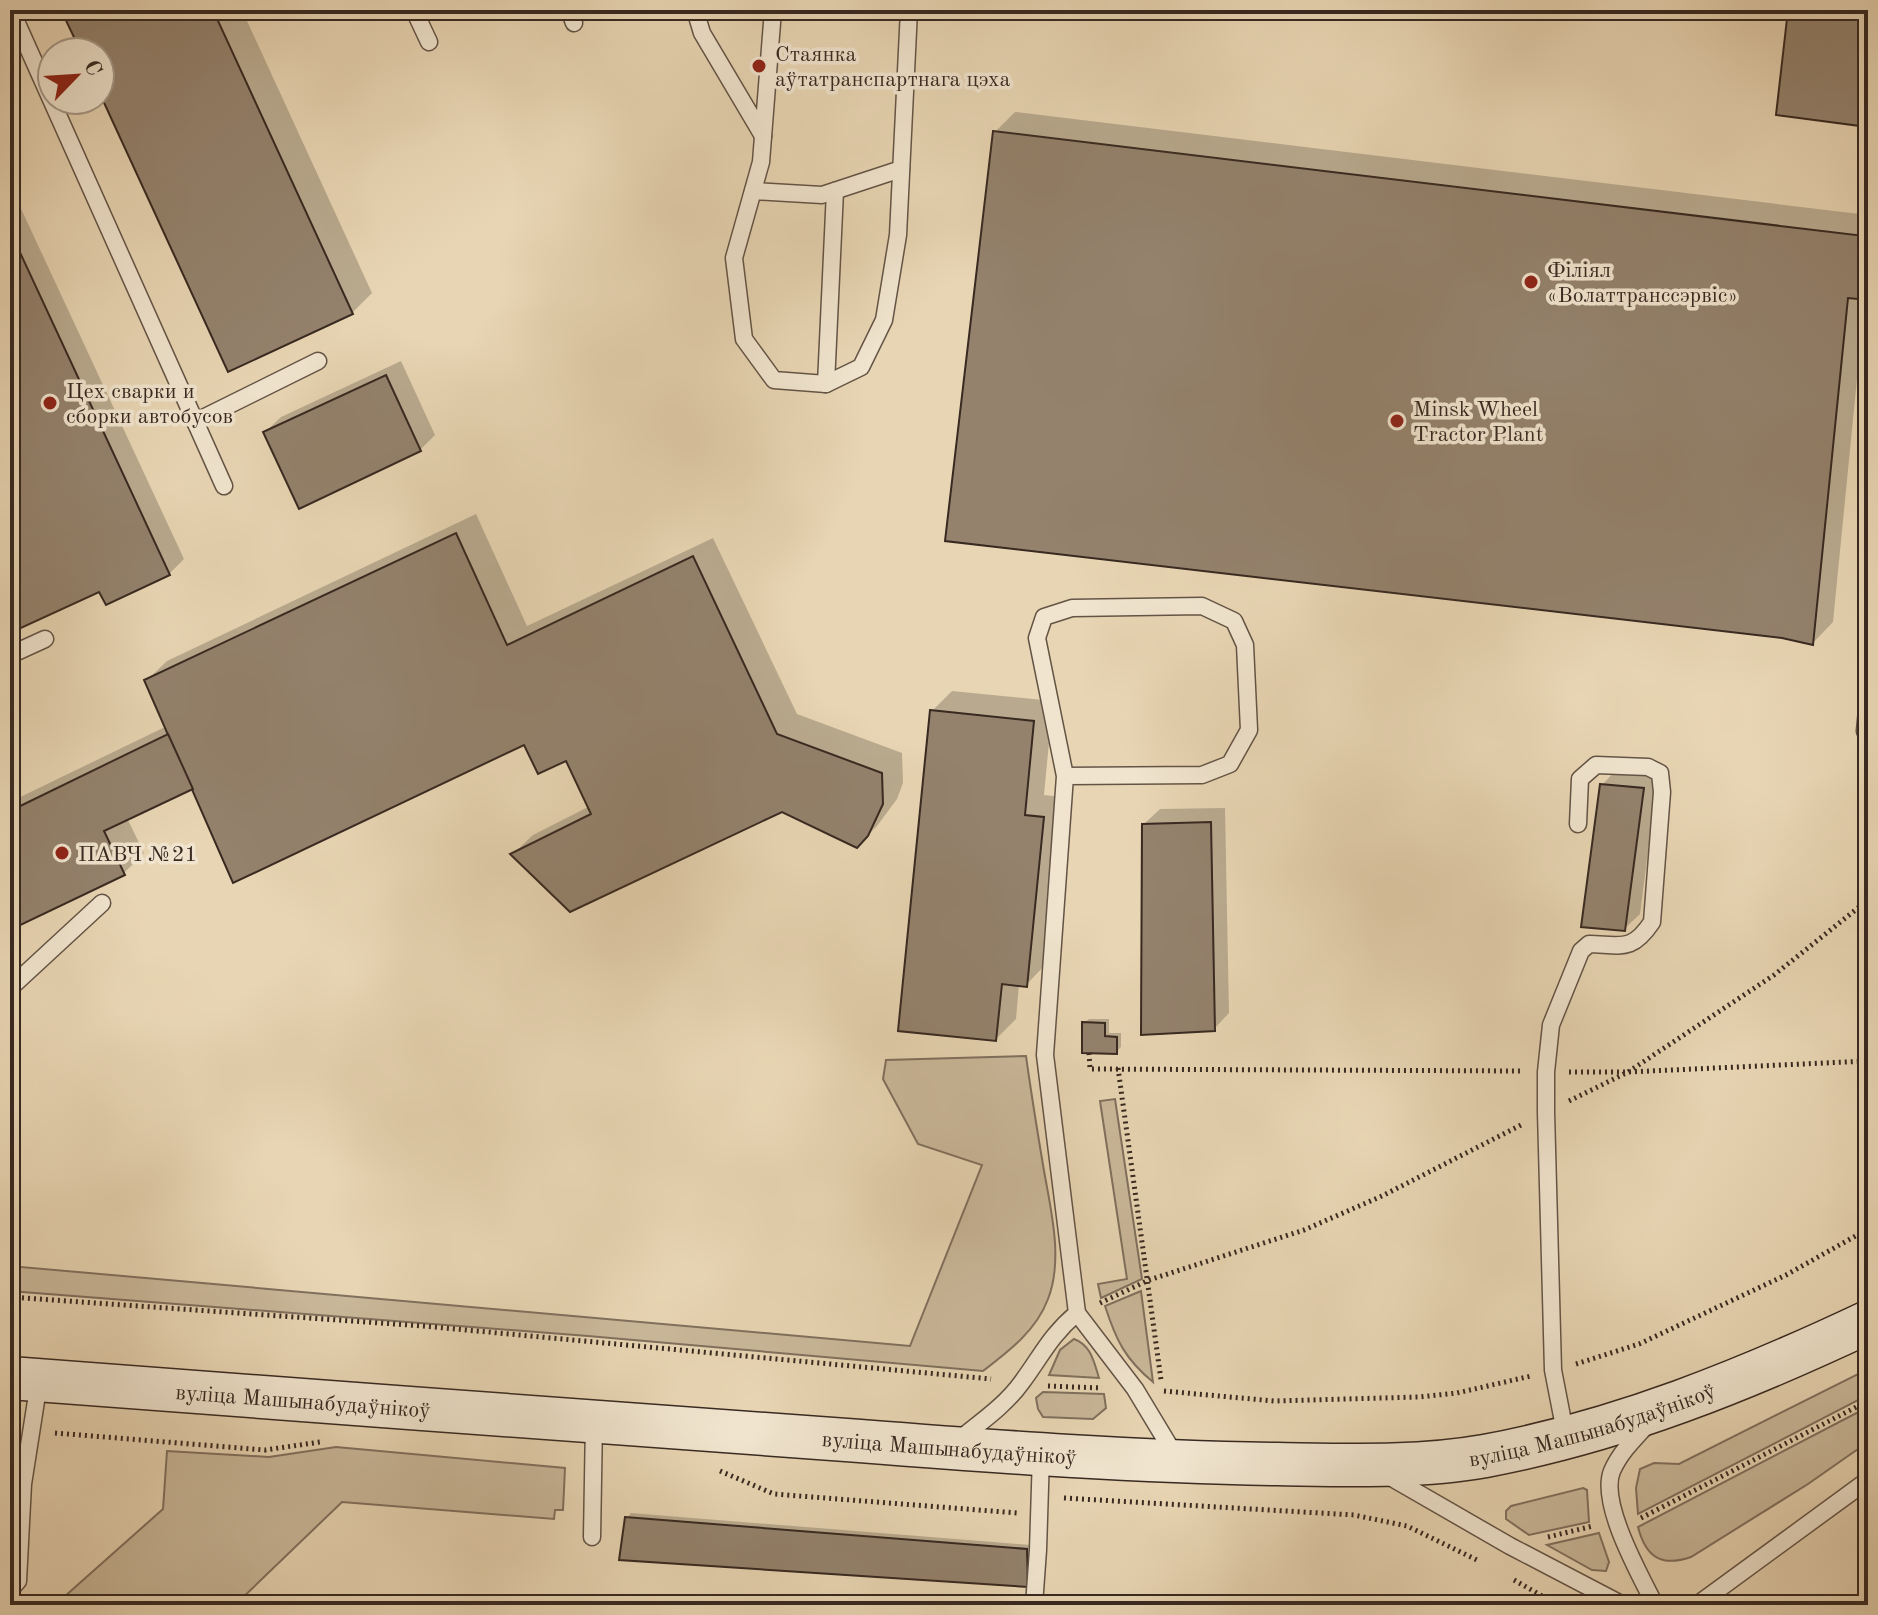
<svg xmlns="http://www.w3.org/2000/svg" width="1878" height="1615" font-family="'Old Standard TT',serif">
  <rect width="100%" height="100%" fill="#e8d5b3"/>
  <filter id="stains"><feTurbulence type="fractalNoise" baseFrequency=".0025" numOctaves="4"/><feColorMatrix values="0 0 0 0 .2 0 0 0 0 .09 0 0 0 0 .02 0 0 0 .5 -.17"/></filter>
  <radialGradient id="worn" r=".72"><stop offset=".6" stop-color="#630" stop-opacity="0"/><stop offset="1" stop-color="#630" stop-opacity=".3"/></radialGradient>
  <g fill="#cab89a" stroke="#81705e" stroke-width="2">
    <path d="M1026 1056C1031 1092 1037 1129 1043 1165 1050 1207 1064 1258 1048 1299 1036 1331 1009 1351 983 1371L588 1336 10 1291V1266L910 1346 982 1165 918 1144 883 1079 886 1060Z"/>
    <polygon points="1115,1099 1142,1279 1101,1298 1098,1284 1127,1279 1100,1101"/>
    <path d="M1141 1291 1153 1382C1125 1359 1116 1340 1105 1306Z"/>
    <path d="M1074 1339C1091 1345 1094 1362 1099 1378L1049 1375 1060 1350Z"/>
    <polygon points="1868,1369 1868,1395 1638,1514 1636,1488 1640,1469 1654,1463 1679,1464"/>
    <polygon points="1043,1392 1104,1394 1106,1408 1093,1419 1043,1417 1038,1409 1036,1398"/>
    <path d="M1868 1407V1442L1808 1484 1691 1557C1662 1567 1646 1558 1638 1527Z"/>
    <polygon points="336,1447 565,1468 563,1510 555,1510 554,1519 342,1502 235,1605 55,1605 163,1509 167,1451 269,1457"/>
    <polygon points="1583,1488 1587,1490 1589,1522 1529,1535 1506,1519 1506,1511 1511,1506"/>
    <polygon points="1599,1533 1609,1562 1606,1571 1592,1570 1547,1545"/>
  </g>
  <g fill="#0003">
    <polygon points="64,10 242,10 372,293 352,313 100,89 100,52 83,52"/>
    <polygon points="1015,112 1868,215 1868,298 1865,298 1833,622 1813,643 995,132"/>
    <polygon points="10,185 184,559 169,574 100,589 10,631"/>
    <polygon points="401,361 435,435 420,450 265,432 281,417"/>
    <polygon points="476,514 527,626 713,538 797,714 902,753 903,783 897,799 877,826 857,846 783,810 513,854 533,835 590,806 567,759 525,743 194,786 127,818 144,853 124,873 10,928 10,802 167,726 146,681 167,661"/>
    <polygon points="952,691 1053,701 1044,795 1063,797 1046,964 1026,985 1019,984 1016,1019 996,1039 932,711"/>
    <polygon points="1617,769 1658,773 1640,914 1624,929 1602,785"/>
    <polygon points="1225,808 1229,1013 1214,1029 1144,824 1160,809"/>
    <polygon points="1089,1019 1109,1019 1109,1033 1121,1033 1121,1047 1116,1052 1084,1023"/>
    <polygon points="631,1513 1031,1545 1032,1580 1027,1585 627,1518"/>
    <polygon points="296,1600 361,1605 291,1605"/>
  </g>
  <g fill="#94826d" stroke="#382921" stroke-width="2">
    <polygon points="61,10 213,10 353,314 228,372 100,94 100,52 81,52"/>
    <polygon points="1788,10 1868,10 1868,127 1776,115"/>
    <polygon points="993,131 1864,236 1868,200 1868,300 1848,298 1813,645 1782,638 945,541"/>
    <polygon points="10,231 170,575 106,605 99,592 10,633"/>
    <polygon points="386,375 421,451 299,509 263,432"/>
    <polygon points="456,533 507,645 693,556 777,734 882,773 883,804 868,836 857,848 782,812 570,912 510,854 591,814 566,761 538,774 524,745 233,883 144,680"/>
    <polygon points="930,710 1034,721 1025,815 1044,817 1027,987 1002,984 996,1041 898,1031"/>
    <polygon points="168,734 193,789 104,831 125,875 10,930 10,811"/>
    <polygon points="1600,784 1644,788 1625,931 1581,927"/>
    <polygon points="1211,822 1215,1031 1141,1035 1142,824"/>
    <polygon points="1082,1022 1105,1023 1105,1036 1117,1037 1117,1054 1082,1053"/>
    <polygon points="625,1517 1027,1549 1028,1587 619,1560"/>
  </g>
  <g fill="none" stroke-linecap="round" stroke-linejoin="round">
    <defs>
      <g id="service">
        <polyline points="11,10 224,486"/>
        <polyline points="414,10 429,42"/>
        <polyline points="569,10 574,23"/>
        <polyline points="695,10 702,33 763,136"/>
        <polyline points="773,10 761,162 734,258 744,339 774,380 826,384 861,367 884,320 898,235 909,10"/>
        <polyline points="753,191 822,195 901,169"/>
        <polyline points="826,384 835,191"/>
        <polyline points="195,422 318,361"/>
        <polyline points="10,655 45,639"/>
        <polyline points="1868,700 1865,731 1868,732"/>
        <polyline points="10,988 102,903"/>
        <polyline points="1077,1313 1135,1389 1176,1457"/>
        <path d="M1646 1426C1633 1440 1620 1453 1612 1471 1599 1503 1640 1575 1655 1605"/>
        <path d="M1566 1437 1553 1370 1546 1112V1072L1551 1025 1581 951 1589 944C1622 945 1632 952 1652 922L1662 792 1660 773 1648 767 1596 765 1580 779 1578 824"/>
        <path d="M956 1442C978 1424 1005 1406 1022 1382 1042 1355 1050 1336 1077 1313L1045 1055 1065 776 1037 638 1044 617 1072 608 1202 606 1234 621 1245 645 1249 730 1230 764 1202 775 1065 776"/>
        <polyline points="1385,1474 1510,1546 1623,1605"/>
        <polyline points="592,1537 594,1422"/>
        <polyline points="10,1590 18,1581 23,1484 39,1382"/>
        <polyline points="1034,1605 1038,1550 1041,1455"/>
        <polyline points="1697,1605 1868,1480"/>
      </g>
      <g id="secondary">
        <path id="s1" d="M10 1378C293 1401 577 1419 860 1441 999 1452 1138 1462 1277 1464 1344 1465 1418 1468 1485 1456 1619 1431 1745 1380 1868 1322"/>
      </g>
    </defs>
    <use href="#service" stroke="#645446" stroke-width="19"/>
    <use href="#secondary" stroke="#382921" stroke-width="45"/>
    <g stroke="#382921" stroke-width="5" stroke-dasharray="2 4" stroke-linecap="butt">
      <polyline points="1089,1053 1090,1069 1523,1071"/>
      <polyline points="1118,1068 1161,1380"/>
      <polyline points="1569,1072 1628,1072 1868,1061"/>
      <polyline points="1569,1101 1628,1072 1774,975 1868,900"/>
      <polyline points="10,1297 423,1326 991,1379"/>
      <polyline points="1100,1303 1149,1280 1304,1230 1382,1196 1521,1125"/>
      <polyline points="1576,1364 1639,1344 1786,1275 1868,1229"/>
      <polyline points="1048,1386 1102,1388"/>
      <polyline points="1164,1391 1274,1401 1419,1397 1457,1393 1531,1376"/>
      <polyline points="55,1433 265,1450 320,1442"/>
      <polyline points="720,1471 774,1494 1017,1513"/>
      <polyline points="1064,1498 1354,1515 1407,1526 1477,1560"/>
      <polyline points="1641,1518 1868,1401"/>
      <polyline points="1548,1537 1593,1526"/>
      <polyline points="1514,1580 1558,1605"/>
    </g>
    <use href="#service" stroke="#f0e4ce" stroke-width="16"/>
    <use href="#secondary" stroke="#f0e4ce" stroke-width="42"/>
  </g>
  <g fill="#8f2418" stroke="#f0e4ce" stroke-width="3">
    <circle cx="759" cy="66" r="8"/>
    <circle cx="1531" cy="282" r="8"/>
    <circle cx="50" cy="403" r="8"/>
    <circle cx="1397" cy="421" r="8"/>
    <circle cx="62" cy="853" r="8"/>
  </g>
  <g text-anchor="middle" stroke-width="7" stroke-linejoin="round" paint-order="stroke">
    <g font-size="22" fill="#382921" stroke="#f0e4ce" text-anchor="start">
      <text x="775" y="61">Стаянка<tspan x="775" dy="25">аўтатранспартнага цэха</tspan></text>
      <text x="1547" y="277">Філіял<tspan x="1547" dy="25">«Волаттранссэрвіс»</tspan></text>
      <text x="66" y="398">Цех сварки и<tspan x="66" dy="25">сборки автобусов</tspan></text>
      <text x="1413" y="416">Minsk Wheel<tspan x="1413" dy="25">Tractor Plant</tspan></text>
      <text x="78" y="861">ПАВЧ №21</text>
    </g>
    <g font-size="22" fill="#382921" stroke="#f0e4ce">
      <text dy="8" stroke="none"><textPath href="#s1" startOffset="294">вуліца Машынабудаўнікоў</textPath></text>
      <text dy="8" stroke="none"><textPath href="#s1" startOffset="1590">вуліца Машынабудаўнікоў</textPath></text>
      <text dy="8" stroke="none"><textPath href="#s1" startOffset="942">вуліца Машынабудаўнікоў</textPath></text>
    </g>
  </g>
  <rect width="1878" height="1615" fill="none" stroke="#e8d5b3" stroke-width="40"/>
  <rect x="12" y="12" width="1854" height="1591" fill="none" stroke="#382921" stroke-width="4"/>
  <rect x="20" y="20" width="1838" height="1575" fill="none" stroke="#382921" stroke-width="2"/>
  <g transform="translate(76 76) rotate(65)"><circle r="38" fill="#f0e4ce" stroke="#a69989" stroke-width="2"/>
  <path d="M0-6L14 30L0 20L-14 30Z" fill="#8f2418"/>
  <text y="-12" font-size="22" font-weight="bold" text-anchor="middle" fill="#382921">С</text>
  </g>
  <rect width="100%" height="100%" filter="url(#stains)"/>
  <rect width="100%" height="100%" fill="url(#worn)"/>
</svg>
